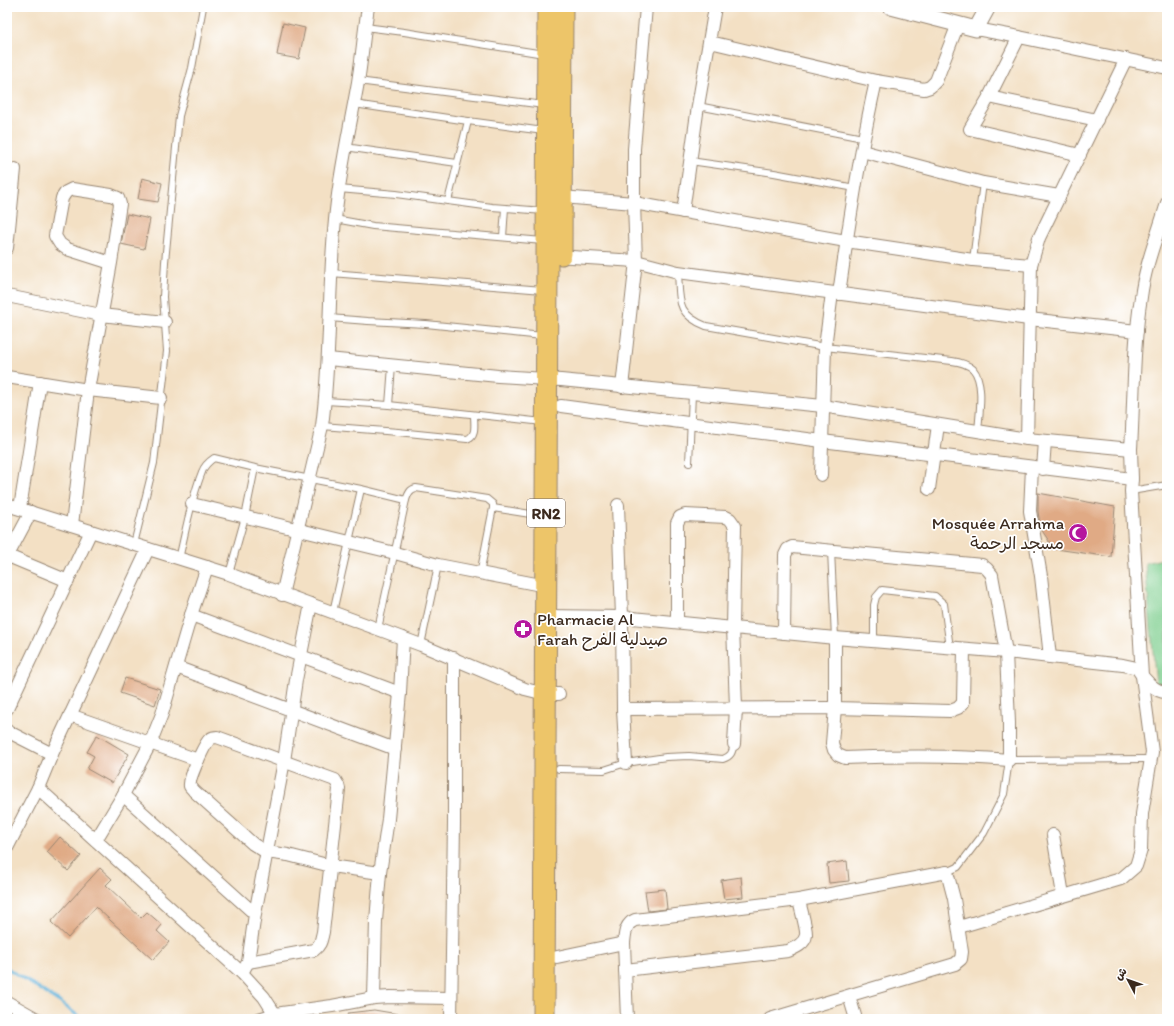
<svg xmlns="http://www.w3.org/2000/svg" width="1174" height="1026" font-family="Itim,'Playpen Sans Arabic',sans-serif">
  <rect width="100%" height="100%" fill="#fff"/>
  <filter id="ink" filterUnits="userSpaceOnUse"><feTurbulence type="fractalNoise" baseFrequency=".025" numOctaves="2"/><feDisplacementMap in="SourceGraphic" scale="8" xChannelSelector="R" yChannelSelector="G"/><feConvolveMatrix kernelMatrix="1 2 1 2 8 2 1 2 1" color-interpolation-filters="sRGB"/></filter>
  <filter id="wash" filterUnits="userSpaceOnUse"><feTurbulence type="fractalNoise" baseFrequency=".012" numOctaves="4" result="noise"/><feDisplacementMap in="SourceGraphic" scale="16" xChannelSelector="R" yChannelSelector="G"/><feGaussianBlur stdDeviation="0.9" result="paint"/><feColorMatrix in="noise" values="0 0 0 0 0 0 0 0 0 0 0 0 0 0 0 0 0 1.4 0 .05"/><feComposite in="paint" operator="in"/></filter>
  <g filter="url(#wash)">
    <rect width="100%" height="100%" fill="#f3e0c4"/>
    <polygon fill="#7fcf8f" stroke="#5d7c56" points="1167,558 1167,685 1156,685 1145,563"/>
    <g fill="none" stroke-linecap="round" stroke-linejoin="round">
      <polyline stroke="#63b6de" stroke-width="3" points="7,968 61,1003 82,1019"/>
    </g>
    <g id="blocks">
      <g fill="#e0aa85">
        <polygon points="283,23 305,28 299,59 277,55"/>
        <polygon points="142,178 162,183 158,202 138,199"/>
        <polygon points="127,214 150,219 144,249 121,244"/>
        <polygon points="1038,493 1115,507 1111,557 1049,548 1049,541 1041,529 1038,512"/>
        <polygon points="125,678 160,689 155,705 120,693"/>
        <polygon points="97,735 129,754 112,783 87,769 94,756 87,752"/>
        <polygon points="60,837 81,856 68,871 47,852"/>
        <polygon points="847,861 849,881 829,883 827,864"/>
        <polygon points="100,868 112,879 106,885 141,918 147,912 162,925 157,931 169,942 153,960 96,907 68,938 51,922"/>
        <polygon points="741,877 743,897 724,899 721,880"/>
        <polygon points="665,889 667,909 648,911 645,891"/>
        <polygon points="374,1010 398,1014 397,1019 349,1019 348,1013"/>
      </g>
    </g>
  </g>
  <g filter="url(#ink)">
    <use href="#blocks" fill-opacity="0" stroke="#978571" stroke-width="1"/>
    <g fill="none" stroke-linecap="round" stroke-linejoin="round">
      <defs>
        <g id="service">
          <polyline points="365,27 404,32 544,54"/>
          <polyline points="358,81 544,105"/>
          <polyline points="354,104 468,121 544,131"/>
          <polyline points="698,106 863,138"/>
          <polyline points="345,147 457,163"/>
          <polyline points="690,161 774,173 855,188"/>
          <polyline points="339,189 396,194 492,207 544,211"/>
          <polyline points="448,201 468,121"/>
          <polyline points="335,219 373,226 543,241"/>
          <polyline points="503,237 505,208"/>
          <polyline points="973,260 983,183"/>
          <path d="M678 272C680 301 676 314 706 326L825 347 952 361C960 362 967 364 973 369 985 383 979 414 978 432"/>
          <polyline points="331,273 543,290"/>
          <polyline points="329,318 368,321 426,324 543,336"/>
          <polyline points="326,401 389,405 543,422"/>
          <polyline points="389,405 392,366"/>
          <path d="M322 426 398 432 467 439C477 436 474 423 474 415"/>
          <polyline points="689,463 692,394"/>
          <polyline points="1131,491 1167,485"/>
          <polyline points="493,508 543,516"/>
          <polyline points="134,544 154,463 167,351 163,297 165,262 179,116 192,68 203,7"/>
          <polyline points="831,550 835,638"/>
          <path d="M179 559C186 530 191 499 202 472 204 466 208 462 214 458L255 468 361 489 406 500"/>
          <polyline points="229,574 245,517 255,468"/>
          <polyline points="333,612 361,489"/>
          <path d="M378 629 406 500C408 494 410 489 416 488L487 499 493 504V508L480 574"/>
          <polyline points="874,641 874,605 876,597 882,590 935,596 944,604 950,648"/>
          <polyline points="421,645 438,565"/>
          <path d="M559 769 604 770 626 763 666 757 689 756 723 759C732 756 732 752 734 744"/>
          <polyline points="947,872 958,867 984,833 1004,794 1009,760 1150,759"/>
        </g>
        <g id="minor">
          <polyline points="976,29 1019,37 1167,68"/>
          <polyline points="1019,37 989,97 970,129 1080,155"/>
          <polyline points="710,42 876,81 924,89 930,87 936,81 958,24"/>
          <polyline points="989,97 1097,120"/>
          <polyline points="862,151 983,183 1059,196"/>
          <polyline points="562,197 634,203 846,241 973,260 1031,265"/>
          <polyline points="683,212 698,106 715,7"/>
          <polyline points="7,248 15,169"/>
          <polyline points="556,256 636,261 678,272 1029,319 1137,331"/>
          <path d="M839 294C849 222 860 151 876 81"/>
          <polyline points="7,296 101,315 165,322"/>
          <path d="M328 359 498 376 561 380 823 406 1027 439 1131 449C1134 399 1133 347 1141 297 1145 265 1158 234 1167 203"/>
          <polyline points="7,377 88,390 161,398"/>
          <polyline points="622,387 636,261 634,203 634,149 646,7"/>
          <polyline points="561,406 822,441 1132,479"/>
          <polyline points="1027,439 1031,265 1039,238 1126,59"/>
          <polyline points="1043,469 1045,441"/>
          <polyline points="821,475 825,347 832,293"/>
          <polyline points="929,489 938,425"/>
          <polyline points="192,504 395,553 438,565 546,586"/>
          <polyline points="7,505 229,574 421,645 525,689 545,694 559,694"/>
          <polyline points="618,505 622,617 623,709 626,763"/>
          <polyline points="20,508 40,382"/>
          <polyline points="72,525 88,390 111,263 120,204 118,198 111,195 72,189 66,192 62,198 55,236 60,244 67,249 111,263"/>
          <polyline points="8,556 68,581"/>
          <polyline points="7,557 31,512"/>
          <path d="M282 595 322 426C331 358 328 289 335 220 339 174 350 128 358 82 362 57 364 32 368 7"/>
          <polyline points="191,615 400,693"/>
          <polyline points="546,616 622,617 835,638 1006,652 1050,657 1041,576 1030,511 1032,467"/>
          <polyline points="677,622 677,523 680,517 685,515 726,517 730,519 735,526 733,627 736,707 734,744"/>
          <path d="M784 633 785 555 788 549 792 547 982 565 987 569 992 575 1006 652 1009 723V760C954 755 899 756 845 758L838 755 834 750 832 743 835 708V638"/>
          <path d="M1050 657 1123 665 1137 668C1143 678 1155 693 1167 692"/>
          <polyline points="176,667 395,749"/>
          <polyline points="7,709 91,531"/>
          <polyline points="623,709 835,708 950,711 958,708 963,703 964,649"/>
          <polyline points="70,715 198,760"/>
          <polyline points="7,731 52,754"/>
          <polyline points="38,788 242,973 264,997 278,1019"/>
          <polyline points="123,795 255,914"/>
          <polyline points="1053,835 1063,895"/>
          <polyline points="96,840 123,795 150,744 162,714 191,615 207,567"/>
          <polyline points="7,848 38,788 52,754 148,549"/>
          <polyline points="959,927 1121,879 1136,866 1141,850 1142,814 1152,752 1142,676 1131,491 1132,479 1131,449"/>
          <path d="M624 943C625 934 625 924 635 920L799 900 947 872 954 899 962 952 961 959 955 964 770 1019"/>
          <polyline points="557,957 624,943 627,1019"/>
          <path d="M248 962 314 950C321 945 321 940 323 932L339 789 338 785 335 780 217 737C214 737 213 737 210 739 205 743 188 779 190 786 191 788 193 789 194 791L253 844 266 852 288 855 331 866 380 873"/>
          <path d="M625 970 788 951C795 948 805 944 806 935 807 929 800 907 799 900"/>
          <polyline points="242,973 248,962 255,914 284,761 296,680 311,604"/>
          <polyline points="849,996 856,1019"/>
          <polyline points="374,998 376,921 380,873 388,819 400,693 403,638"/>
          <polyline points="7,1002 37,1019"/>
          <polyline points="259,1019 275,1014 332,1006 374,998 390,997 451,998"/>
          <polyline points="451,1019 454,823 454,658"/>
        </g>
        <polyline id="tertiary" points="891,7 976,29 988,7"/>
        <g id="trunk">
          <polyline points="561,254 562,7"/>
          <polyline points="544,1019 548,7"/>
        </g>
      </defs>
      <use href="#service" stroke="#978571" stroke-width="8"/>
      <use href="#minor" stroke="#978571" stroke-width="14"/>
      <use href="#tertiary" stroke="#978571" stroke-width="17"/>
      <use href="#trunk" stroke="#978571" stroke-width="23"/>
      <use href="#service" stroke="#fff" stroke-width="6"/>
      <use href="#minor" stroke="#fff" stroke-width="12"/>
      <use href="#tertiary" stroke="#fff" stroke-width="15"/>
      <use href="#trunk" stroke="#edc569" stroke-width="21"/>
    </g>
  </g>
  <defs>
    <symbol id="mosque-disc" viewBox="-11 -11 22 22"><circle r="9.5" fill="#b5179e" stroke="#fff"/><path d="M3.5-4.9A6 6 0 1 0 3.5 4.9A5 5 0 1 1 3.5-4.9Z" fill="#fff"/></symbol>
    <symbol id="pharmacy-disc" viewBox="-11 -11 22 22"><circle r="9.5" fill="#b5179e" stroke="#fff"/><path d="M-2-6h4v4h4v4h-4v4h-4v-4h-4v-4h4Z" fill="#fff"/></symbol>
  </defs>
  <g fill-rule="evenodd">
    <use href="#mosque-disc" x="1067" y="522" width="22" height="22"/>
    <use href="#pharmacy-disc" x="512" y="618" width="22" height="22"/>
  </g>
  <g text-anchor="middle" stroke-width="3.5" stroke-linejoin="round" paint-order="stroke">
    <rect fill="#fff" stroke="#766a62" stroke-width="1" x="527" y="499" width="38" height="28" rx="3"/>
    <g font-size="16" font-weight="bold" fill="#3b2a1e">
      <text x="546" y="519">RN2</text>
    </g>
    <g font-size="17" fill="#3b2a1e" stroke="#fff" text-anchor="end">
      <text x="1064" y="529">Mosquée Arrahma<tspan x="1064" dy="20">مسجد الرحمة</tspan></text>
      <text x="537" y="625" text-anchor="start">Pharmacie Al<tspan x="537" dy="20">Farah صيدلية الفرح</tspan></text>
    </g>
  </g>
  <rect width="1174" height="1026" fill="none" stroke="#fff" stroke-width="24"/>
  <g transform="translate(1128 980) rotate(311)" stroke="#ffffff" stroke-width="3" paint-order="stroke">
  <path d="M0-3L7 15L0 10L-7 15Z" fill="#3b2a1e"/>
  <text y="-6" font-size="11" font-weight="bold" text-anchor="middle" fill="#3b2a1e">ش</text>
  </g>
</svg>
